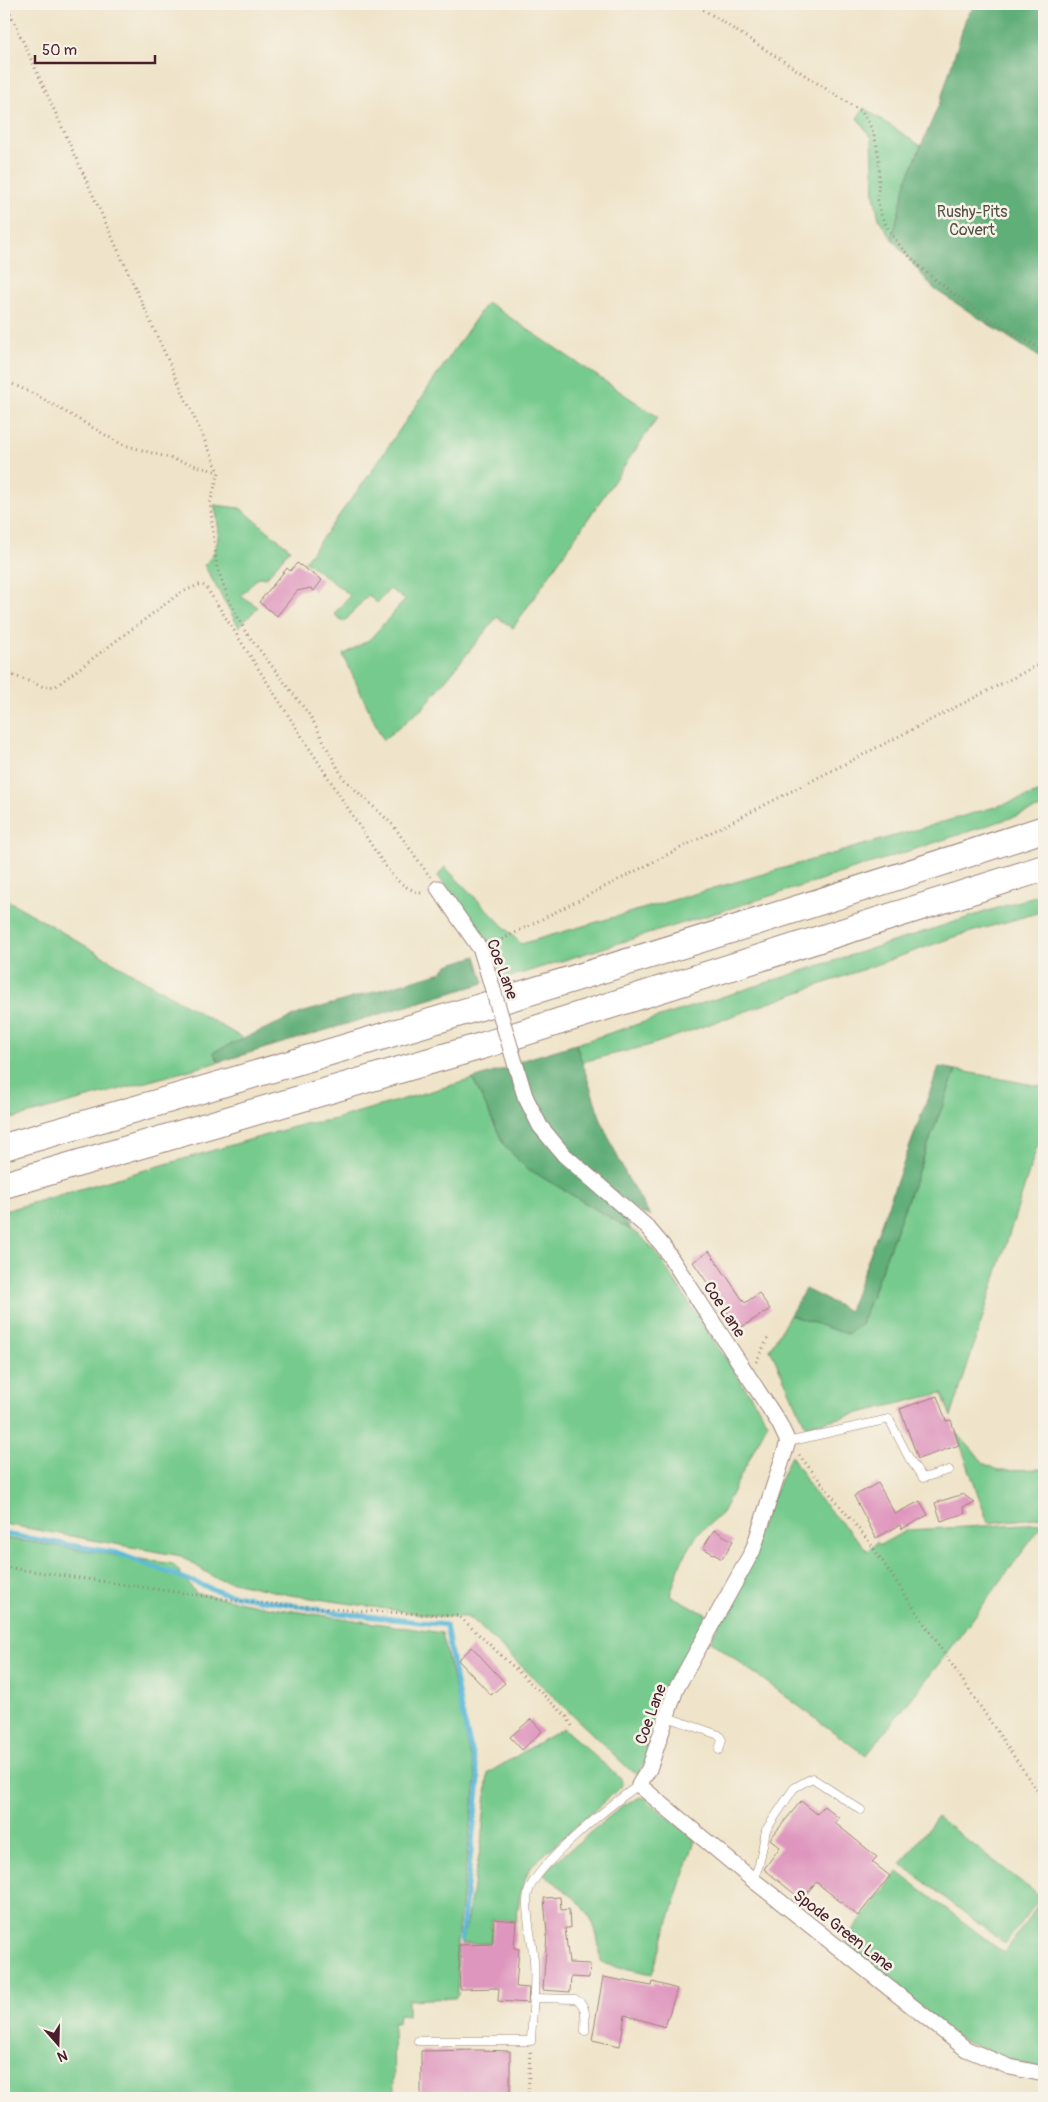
<svg xmlns="http://www.w3.org/2000/svg" width="1048" height="2102" font-family="Pangolin,sans-serif">
  <rect width="100%" height="100%" fill="#f7f3e8"/>
  <filter id="ink" filterUnits="userSpaceOnUse"><feTurbulence type="fractalNoise" baseFrequency=".02" numOctaves="2"/><feDisplacementMap in="SourceGraphic" scale="10" xChannelSelector="R" yChannelSelector="G"/><feConvolveMatrix kernelMatrix="1 2 1 2 8 2 1 2 1" color-interpolation-filters="sRGB"/></filter>
  <filter id="wash" filterUnits="userSpaceOnUse"><feTurbulence type="fractalNoise" baseFrequency=".0096" numOctaves="4" result="noise"/><feDisplacementMap in="SourceGraphic" scale="20" xChannelSelector="R" yChannelSelector="G"/><feGaussianBlur stdDeviation="1.12" result="paint"/><feColorMatrix in="noise" values="0 0 0 0 0 0 0 0 0 0 0 0 0 0 0 0 0 1.4 0 .05"/><feComposite in="paint" operator="in"/></filter>
  <g filter="url(#wash)">
    <rect width="100%" height="100%" fill="#efe4c9"/>
    <g fill="#76ca8d" stroke="#60745c">
      <polygon points="864,108 921,146 907,179 892,239 879,219 874,195 872,138 857,118"/>
      <polygon points="487,302 658,417 513,628 497,617 423,708 383,740 343,655 370,639 405,600 390,589 377,603 368,595 344,622 334,614 350,595 305,561 366,479"/>
      <path d="M214 505 240 508 290 549 266 578 258 577 241 596 258 607 239 627 204 565C222 549 220 526 214 505Z"/>
      <path d="M1044 791V807L783 892 497 981C484 942 463 909 438 876L445 867 521 944 1005 804Z"/>
      <polygon points="1044,893 1044,911 954,937 651,1045 582,1062 576,1044"/>
      <polygon points="4,898 244,1039 213,1052 219,1062 4,1121"/>
      <polygon points="956,1070 1044,1087 1044,1125 951,1417 942,1393 806,1426 770,1349 790,1315 847,1334 861,1324"/>
      <polygon points="473,1079 504,1145 525,1167 641,1236 656,1253 768,1422 722,1513 697,1535 681,1562 670,1595 711,1617 662,1702 648,1756 640,1772 637,1774 631,1771 474,1621 466,1617 436,1616 290,1595 215,1578 181,1556 4,1524 4,1211 304,1124 331,1120"/>
      <polygon points="956,1432 984,1463 998,1470 1044,1469 1044,1517 988,1523"/>
      <polygon points="791,1455 814,1493 868,1551 877,1542 880,1545 907,1530 1044,1523 948,1652 866,1756 711,1641"/>
      <polygon points="4,1538 173,1564 196,1593 273,1608 442,1633 476,1780 457,1941 458,1995 455,1998 408,2000 408,2015 399,2014 398,2023 393,2023 394,2098 4,2098"/>
      <polygon points="563,1728 621,1779 623,1785 530,1867 521,1889 516,1921 492,1919 491,1943 462,1944 481,1845 488,1773"/>
      <path d="M640 1797 645 1798 695 1840 652 1974 601 1963C596 1908 582 1904 542 1873L623 1805Z"/>
      <polygon points="937,1817 1041,1897 1005,1944 901,1864"/>
      <polygon points="898,1872 1004,1953 1044,1897 1044,2064 1041,2068 1005,2059 956,2037 844,1941"/>
    </g>
    <g fill="#60ae78" stroke="#556652">
      <polygon points="976,4 1044,4 1044,360 934,289 892,239 907,179 940,102 966,18"/>
      <polygon points="476,956 484,983 219,1062 213,1052 301,1013 442,972 448,965"/>
      <path d="M576 1044 602 1123 626 1175 650 1216 640 1213C612 1189 564 1156 544 1125 532 1105 527 1083 520 1061Z"/>
      <polygon points="939,1067 956,1070 861,1324 847,1334 790,1315 805,1289 849,1311"/>
      <polygon points="507,1068 518,1098 621,1210 631,1230 525,1167 504,1145 473,1079"/>
    </g>
    <g fill="none" stroke-linecap="round" stroke-linejoin="round">
      <polyline stroke="#5bb9d9" stroke-width="5" points="4,1534 117,1553 223,1593 339,1613 446,1625 460,1705 479,1780 461,1940"/>
    </g>
    <g id="blocks">
      <g fill="#df96be">
        <polygon points="297,563 322,580 314,591 311,588 297,591 277,616 259,602 287,568 290,571"/>
        <polygon points="709,1251 745,1303 759,1293 770,1309 739,1329 693,1262"/>
        <polygon points="937,1396 946,1421 951,1420 959,1445 918,1459 900,1409"/>
        <polygon points="878,1483 895,1514 920,1501 928,1515 902,1529 900,1525 876,1538 854,1496"/>
        <polygon points="963,1494 975,1503 963,1507 965,1513 941,1521 935,1503"/>
        <polygon points="714,1530 733,1541 722,1559 703,1548"/>
        <polygon points="472,1647 505,1683 491,1695 458,1660"/>
        <polygon points="531,1719 542,1731 522,1750 510,1737"/>
        <polygon points="801,1801 817,1814 824,1806 839,1818 835,1823 877,1857 872,1862 890,1876 858,1916 816,1882 802,1900 764,1869 780,1847 770,1839"/>
        <polygon points="560,1897 561,1910 569,1909 570,1928 565,1928 569,1963 590,1964 589,1978 571,1977 570,1992 543,1990 547,1934 544,1898"/>
        <polygon points="494,1919 516,1921 514,1948 519,1949 516,1987 529,1988 528,2003 498,2001 499,1988 460,1989 458,1945 492,1944"/>
        <polygon points="603,1977 652,1986 653,1982 677,1989 665,2027 625,2015 620,2046 592,2040"/>
        <polygon points="479,2050 510,2051 510,2098 421,2098 421,2051"/>
      </g>
    </g>
  </g>
  <g filter="url(#ink)">
    <use href="#blocks" fill-opacity="0" stroke="#9c827a" stroke-width="1"/>
    <g fill="none" stroke-linecap="round" stroke-linejoin="round">
      <defs>
        <g id="lane">
          <polyline points="788,1442 889,1419 909,1458 923,1478 949,1470"/>
          <polyline points="667,1717 719,1735 722,1740 719,1750"/>
          <polyline points="753,1880 759,1865 766,1830 794,1788 812,1778 861,1810"/>
          <path d="M533 1998 575 1999C588 2005 585 2018 585 2031"/>
          <path d="M418 2041H531C532 2015 536 1987 534 1961 533 1944 524 1908 528 1893 534 1866 614 1802 639 1785"/>
        </g>
        <g id="street">
          <polyline points="438,888 481,950"/>
          <polyline points="525,1096 540,1126 564,1155 647,1227 663,1246 779,1423 788,1442 753,1550 676,1689 649,1769 639,1785 753,1880 966,2049 1010,2067 1044,2074"/>
        </g>
        <g id="highway">
          <path d="M4 1147C353 1047 700 943 1044 829"/>
          <polyline points="4,1185 485,1045 1044,868"/>
        </g>
      </defs>
      <use href="#lane" stroke="#9c827a" stroke-width="9"/>
      <use href="#street" stroke="#9c827a" stroke-width="17"/>
      <use href="#highway" stroke="#9c827a" stroke-width="28"/>
      <g stroke="#9c827a" stroke-width="3" stroke-dasharray="1 4" stroke-linecap="butt">
        <polyline points="6,4 219,472 210,503 217,568 230,602 245,631 311,717 343,778 393,825 430,877"/>
        <path d="M695 4 862 112C876 133 880 151 879 176 879 185 877 195 878 203 889 264 995 321 1044 351"/>
        <polyline points="4,380 38,396 121,444 218,472"/>
        <path d="M4 672 44 687 56 686 180 593 201 584 206 587 383 863C395 880 404 889 425 894"/>
        <polyline points="493,944 1044,662"/>
        <polyline points="756,1362 769,1336"/>
        <polyline points="799,1455 870,1543 1044,1801"/>
        <polyline points="4,1567 238,1601 331,1609 459,1616 567,1717 573,1728"/>
        <polyline points="528,2098 530,2052"/>
      </g>
      <use href="#lane" stroke="#fff" stroke-width="8"/>
      <use href="#street" stroke="#fff" stroke-width="15"/>
      <use href="#highway" stroke="#fff" stroke-width="26"/>
      <defs>
        <polyline id="street-bridge" points="481,950 525,1096"/>
      </defs>
      <use href="#street-bridge" stroke="#9c827a" stroke-width="17" stroke-linecap="butt"/>
      <use href="#street-bridge" stroke="#fff" stroke-width="15"/>
    </g>
  </g>
  <g text-anchor="middle" stroke-width="5" stroke-linejoin="round" paint-order="stroke">
    <g font-size="16" fill="#575248" stroke="#f7f3e8">
      <text x="972" y="217">Rushy-Pits<tspan x="972" dy="18">Covert</tspan></text>
    </g>
    <g font-size="16" fill="#4a1f2b" stroke="#f7f3e8">
      <text transform="translate(503 969) rotate(70)" y="6">Coe Lane</text>
      <text transform="translate(725 1309) rotate(57)" y="6">Coe Lane</text>
      <text transform="translate(650 1714) rotate(-70)" y="6">Coe Lane</text>
      <text transform="translate(844 1930) rotate(38)" y="6">Spode Green Lane</text>
    </g>
  </g>
  <rect width="1048" height="2102" fill="none" stroke="#f7f3e8" stroke-width="20"/>
  <g transform="translate(58 2044) rotate(160)" stroke="#f7f3e8" stroke-width="4" paint-order="stroke">
  <path d="M0-4L9 19L0 12L-9 19Z" fill="#4a1f2b"/>
  <text y="-8" font-size="14" font-weight="bold" text-anchor="middle" fill="#4a1f2b">N</text>
  </g>
  <path d="M35 55v8h120v-8" fill="none" stroke="#4a1f2b" stroke-width="2.5"/>
  <text x="42" y="55" font-size="15" fill="#4a1f2b" stroke="#f7f3e8" stroke-width="4" paint-order="stroke">50 m</text>
</svg>
